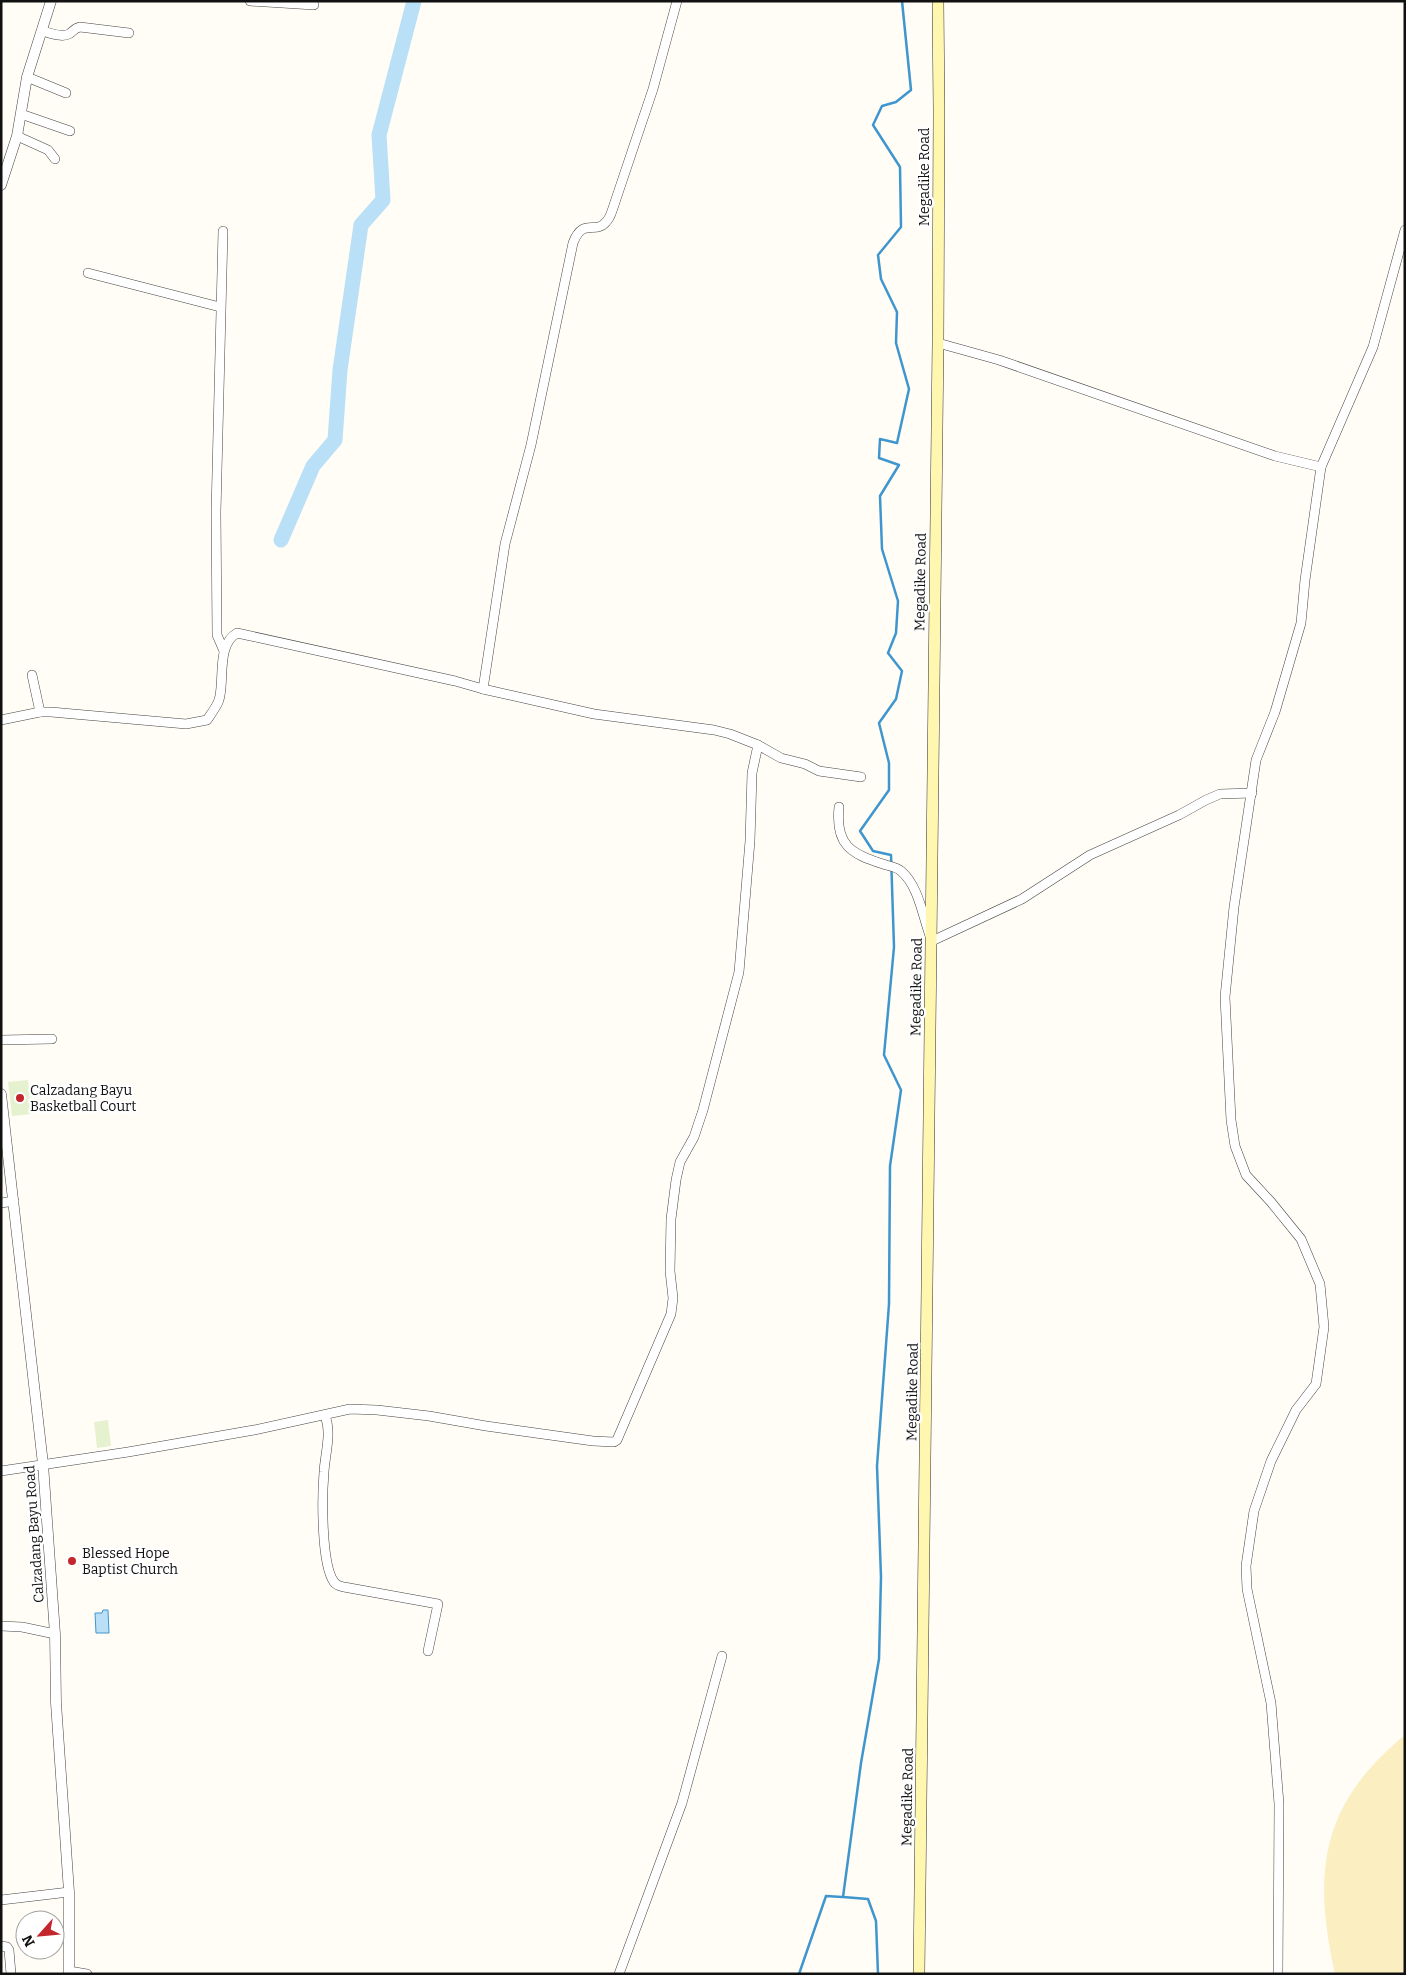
<svg xmlns="http://www.w3.org/2000/svg" width="1406" height="1975" font-family="Bitter,serif">
  <rect width="100%" height="100%" fill="#fffdf5"/>
  <path fill="#fbeec1" d="M1405 1735V1974H1335C1312 1871 1321 1804 1405 1735Z"/>
  <g fill="#e6f2cf">
    <polygon points="28,1080 31,1114 12,1116 8,1082"/>
    <polygon points="108,1420 111,1446 97,1448 94,1422"/>
  </g>
  <polygon fill="#b9e0f7" stroke="#3f96cf" points="103,1610 108,1610 109,1633 96,1633 95,1613 102,1613"/>
  <g fill="none" stroke-linecap="round" stroke-linejoin="round">
    <g stroke="#3f96cf" stroke-width="2.5">
      <polyline points="799,1974 826,1896 842,1897"/>
      <polyline points="878,1974 876,1921 868,1899 843,1897 861,1763 879,1659 881,1577 877,1466 889,1304 890,1166 901,1090 884,1055 894,947 891,855 873,851 860,831 889,790 889,763 879,723 896,699 902,671 888,653 896,633 898,601 882,549 880,496 899,465 879,458 880,439 897,443 909,389 896,343 897,312 881,279 878,255 901,227 900,167 873,125 882,106 896,102 911,90 902,1"/>
    </g>
    <polyline stroke="#b9e0f7" stroke-width="15" points="281,540 313,466 335,440 340,370 361,225 383,200 379,135 414,1"/>
    <defs>
      <g id="minor">
        <polyline points="250,1 314,5"/>
        <path d="M43 31C50 33 62 38 69 34 74 31 74 28 80 27L129 33"/>
        <polyline points="27,77 66,93"/>
        <polyline points="21,114 70,131"/>
        <polyline points="17,136 48,150 55,159"/>
        <polyline points="223,231 216,512 217,635 224,651"/>
        <polyline points="88,273 220,307"/>
        <polyline points="938,343 999,360 1275,456 1321,467"/>
        <polyline points="32,675 40,712"/>
        <path d="M483 689 505 544 531 445 573 243C583 217 595 235 606 222 609 219 611 214 612 211L653 89 677 1"/>
        <path d="M1 720 40 712H51L186 724 207 720C211 714 217 706 219 700 225 680 216 645 237 633L455 681 483 689 594 714 714 730 730 734 758 745 781 758 805 764 819 771 861 777"/>
        <path d="M839 807C835 845 851 854 883 864 888 866 897 867 901 871 920 887 923 920 932 941L1022 899 1090 855 1179 815 1206 800 1220 794 1252 793"/>
        <polyline points="1,1040 52,1039"/>
        <polyline points="1,1203 14,1201"/>
        <path d="M325 1416C332 1433 325 1454 324 1472 322 1496 321 1564 334 1582 337 1586 340 1586 344 1587L438 1604 428 1651"/>
        <polyline points="1,1471 128,1452 254,1430 350,1409 377,1410 429,1416 486,1426 593,1441 614,1442 617,1440 671,1314 673,1298 670,1271 671,1219 676,1180 680,1162 694,1137 703,1110 739,972 750,841 752,773 758,745"/>
        <polyline points="1,1626 22,1627 55,1634"/>
        <polyline points="1,1900 69,1892"/>
        <polyline points="1,1946 7,1947 9,1950 11,1974"/>
        <polyline points="69,1971 87,1974"/>
        <polyline points="619,1974 682,1803 722,1656"/>
        <polyline points="1278,1974 1279,1804 1271,1703 1247,1589 1246,1566 1254,1511 1271,1461 1296,1410 1316,1384 1324,1327 1320,1284 1301,1239 1271,1202 1246,1175 1235,1146 1231,1120 1225,997 1234,907 1256,760 1275,712 1301,623 1305,580 1321,467 1373,347 1405,230"/>
      </g>
      <g id="tertiary">
        <polyline points="1,185 17,136 27,77 51,1"/>
        <polyline points="1,1094 43,1464 55,1634 56,1703 69,1892 69,1974"/>
      </g>
      <polyline id="secondary" points="919,1974 938,343 939,111 938,1"/>
    </defs>
    <use href="#minor" stroke="#444" stroke-width="10"/>
    <use href="#tertiary" stroke="#444" stroke-width="11"/>
    <use href="#secondary" stroke="#333" stroke-width="12"/>
    <use href="#minor" stroke="#fff" stroke-width="9"/>
    <use href="#tertiary" stroke="#fff" stroke-width="10"/>
    <use href="#secondary" stroke="#fff6b0" stroke-width="11"/>
  </g>
  <g fill="#c4262e" stroke="#fff" stroke-width="2">
    <circle cx="20" cy="1098" r="5"/>
    <circle cx="72" cy="1561" r="5"/>
  </g>
  <g text-anchor="middle" stroke-width="5" stroke-linejoin="round" paint-order="stroke">
    <g font-size="14" fill="#111" stroke="#fff">
      <text transform="translate(924 177) rotate(-90)" y="5">Megadike Road</text>
      <text transform="translate(920 582) rotate(-89)" y="5">Megadike Road</text>
      <text transform="translate(916 987) rotate(-89)" y="5">Megadike Road</text>
      <text transform="translate(912 1392) rotate(-89)" y="5">Megadike Road</text>
      <text transform="translate(34 1534) rotate(-94)" y="5">Calzadang Bayu Road</text>
      <text transform="translate(907 1797) rotate(-89)" y="5">Megadike Road</text>
    </g>
    <g font-size="14" fill="#111" stroke="#fff" text-anchor="start">
      <text x="30" y="1095">Calzadang Bayu<tspan x="30" dy="16">Basketball Court</tspan></text>
      <text x="82" y="1558">Blessed Hope<tspan x="82" dy="16">Baptist Church</tspan></text>
    </g>
  </g>
  <rect width="1406" height="1975" fill="none" stroke="#111111" stroke-width="5"/>
  <g transform="translate(40 1935) rotate(243)"><circle r="24" fill="#ffffff" stroke="#a0a0a0"/>
  <path d="M0-4L9 19L0 12L-9 19Z" fill="#c4262e"/>
  <text y="-8" font-size="14" font-weight="bold" text-anchor="middle" fill="#111111">N</text>
  </g>
</svg>
